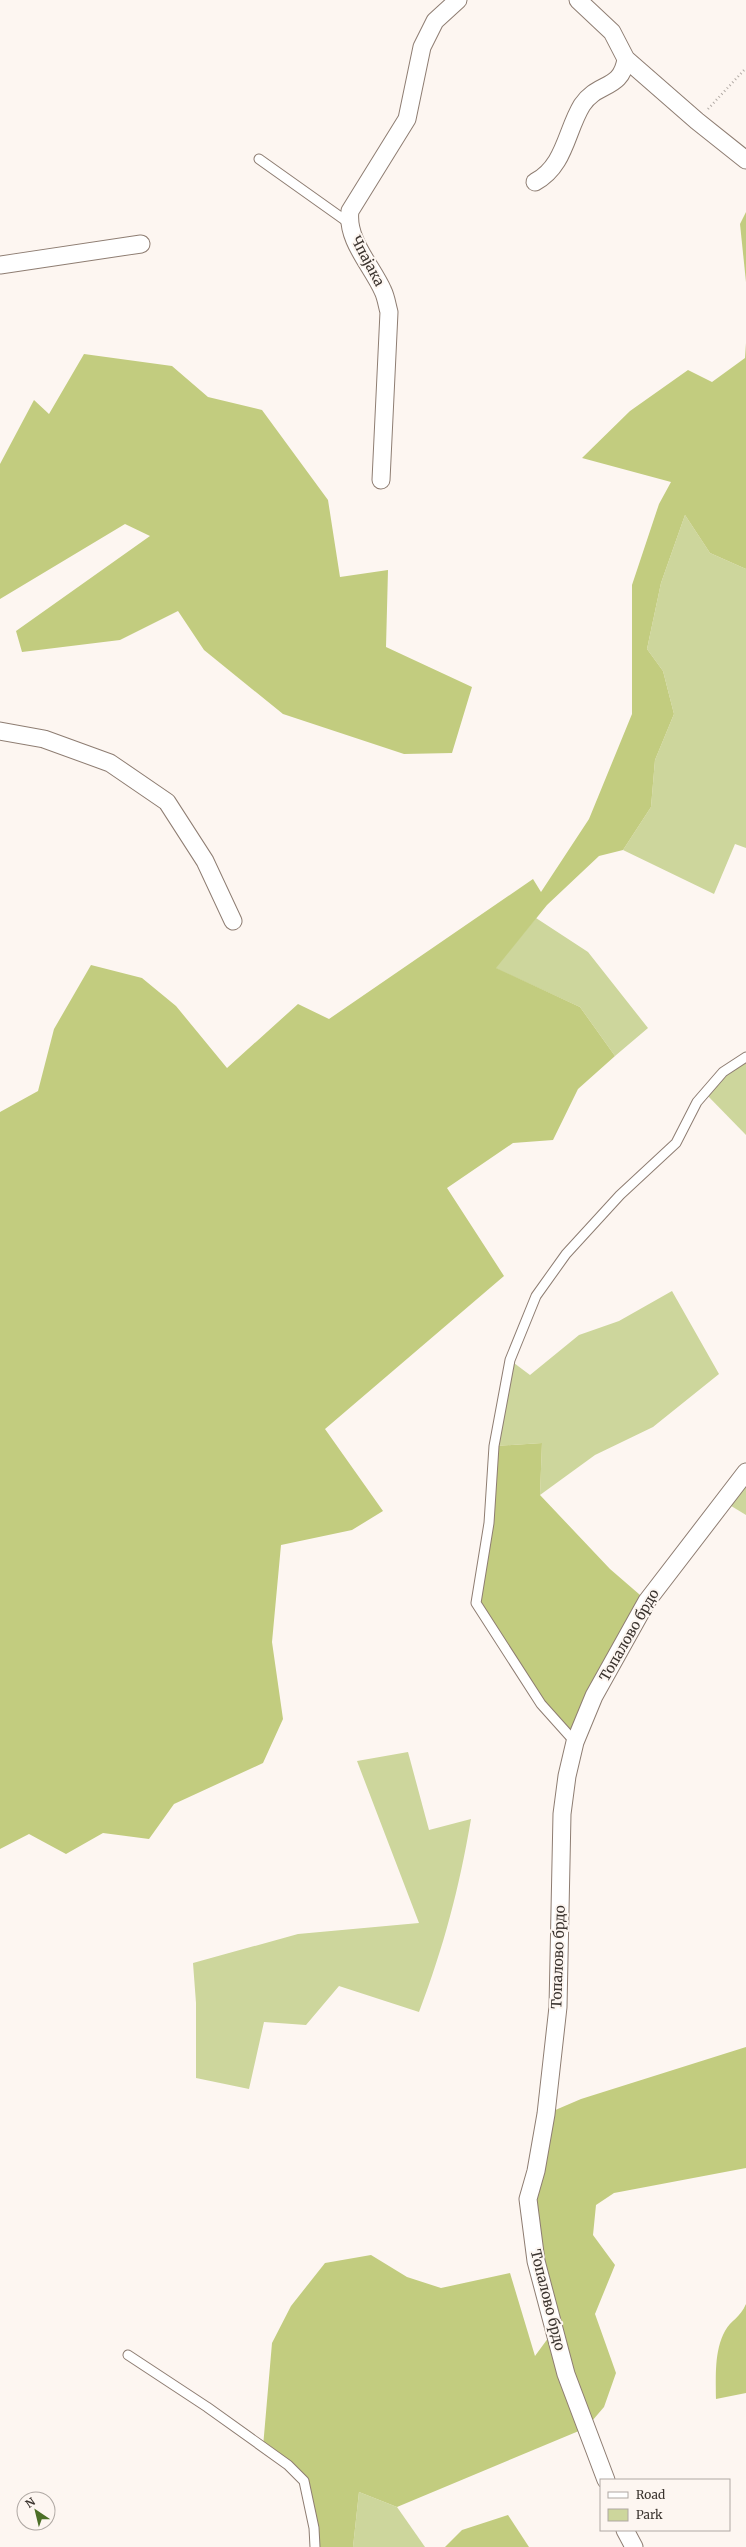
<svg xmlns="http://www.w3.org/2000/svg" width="746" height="2547" font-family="Merriweather,serif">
  <rect width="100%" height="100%" fill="#fdf6f1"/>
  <g fill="#cdd69c">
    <polygon points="685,515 710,553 746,569 746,848 735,844 714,894 623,850 651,807 655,760 674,714 663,671 647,649 661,583"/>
    <polygon points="536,918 588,952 648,1028 615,1056 580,1007 495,968"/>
    <polygon points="746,1057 746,1135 705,1093"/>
    <polygon points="672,1291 719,1374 653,1427 595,1455 540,1495 542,1443 494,1446 510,1360 530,1375 579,1335 619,1321"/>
    <polygon points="746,1472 746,1515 723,1501"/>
    <path d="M408 1752 429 1830 471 1819C459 1889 444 1946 419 2012L339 1986 306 2025 264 2022 249 2089 196 2078V2003L193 1963 298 1934 419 1923 357 1761Z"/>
    <polygon points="359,2492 397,2507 425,2547 353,2547"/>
  </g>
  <g fill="#c2cc7f">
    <polygon points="746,212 746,282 740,224"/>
    <polygon points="746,343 746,569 710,553 685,515 661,583 647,649 663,671 674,714 655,760 651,807 623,850 599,856 547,905 496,968 580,1007 615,1056 578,1089 553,1140 513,1143 447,1188 504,1276 325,1429 383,1511 352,1530 281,1545 272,1642 283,1719 263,1763 174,1804 149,1839 103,1833 66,1854 29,1834 0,1849 0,1112 38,1091 54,1029 91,965 142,978 176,1006 227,1068 298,1004 329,1019 533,879 541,892 589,819 632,714 632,585 659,504 671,482 582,458 630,411 688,370 712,382 745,358"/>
    <polygon points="84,354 172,366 208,397 262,410 328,500 340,577 388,570 386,647 472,687 452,753 404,754 283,714 204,650 178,611 120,640 22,652 16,631 150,536 125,524 0,599 0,464 34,400 49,414"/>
    <polygon points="542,1443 540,1495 610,1569 647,1601 575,1742 541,1704 476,1603 494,1446"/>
    <polygon points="746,2047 746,2168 614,2193 596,2205 593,2235 615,2265 595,2314 616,2373 604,2407 586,2428 397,2507 359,2492 353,2547 315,2547 304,2481 263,2447 272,2343 291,2306 325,2263 371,2255 407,2277 441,2288 510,2273 535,2356 554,2330 528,2199 546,2114 581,2099"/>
    <path d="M746 2304V2393L716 2399C716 2377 714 2351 725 2331 731 2320 740 2318 746 2304Z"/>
    <polygon points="508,2515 529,2547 445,2547 462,2530"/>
  </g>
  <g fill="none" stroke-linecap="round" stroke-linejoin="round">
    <defs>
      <g id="lane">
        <polyline points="259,159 349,223"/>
        <polyline points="575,1742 541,1704 476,1603 489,1523 494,1446 510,1360 536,1296 566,1254 620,1195 676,1143 697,1102 723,1072 746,1057"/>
        <polyline points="128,2355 207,2407 288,2465 304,2481 314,2528 315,2547"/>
      </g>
      <g id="street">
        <polyline points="578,0 612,32 626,59 697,121 746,160"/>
        <path d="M535 182C565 166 566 131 582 105 598 81 621 91 626 59"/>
        <polyline points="0,265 141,244"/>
        <path d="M381 480 389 312C387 305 386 297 383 291 372 266 346 240 350 211L407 119 422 47 435 21 458 0"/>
        <polyline points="0,731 44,739 110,763 167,802 205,861 233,921"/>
        <polyline points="606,2480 566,2374 536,2261 528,2199 536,2171 546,2114 558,2007 562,1814 567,1776 575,1742 594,1696 647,1601 746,1472"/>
        <polyline points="625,2530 634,2547"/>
      </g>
    </defs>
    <use href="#lane" stroke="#8e7d72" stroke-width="11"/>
    <use href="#street" stroke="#8e7d72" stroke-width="19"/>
    <polyline stroke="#b2aba6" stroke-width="2.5" stroke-dasharray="1 3" stroke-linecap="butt" points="708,109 746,68"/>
    <use href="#lane" stroke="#fff" stroke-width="9"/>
    <use href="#street" stroke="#fff" stroke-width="17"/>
  </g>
  <g text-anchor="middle" stroke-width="4" stroke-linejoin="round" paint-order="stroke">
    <g font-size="14" fill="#3a332e" stroke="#fdf6f1">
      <text transform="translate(368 261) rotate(62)" y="5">Чпајака</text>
      <text transform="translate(629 1635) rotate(-60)" y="5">Топалово брдо</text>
      <text transform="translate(558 1957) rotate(-88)" y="5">Топалово брдо</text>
      <text transform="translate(548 2300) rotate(76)" y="5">Топалово брдо</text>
    </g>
  </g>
  <rect x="600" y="2479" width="130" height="52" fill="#fdf6f1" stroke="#afa8a3"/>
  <rect x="608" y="2492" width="20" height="6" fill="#ffffff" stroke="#afa8a3"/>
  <text x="636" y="2499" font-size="12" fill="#3a332e">Road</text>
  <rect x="608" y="2509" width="20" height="12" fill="#cdd69c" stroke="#afa8a3"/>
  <text x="636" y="2519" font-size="12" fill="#3a332e">Park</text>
  <g transform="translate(36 2511) rotate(325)"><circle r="19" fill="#fdf6f1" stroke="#afa8a3"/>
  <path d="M0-3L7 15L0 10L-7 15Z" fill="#4c6f27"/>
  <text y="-6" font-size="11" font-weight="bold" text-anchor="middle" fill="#3a332e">N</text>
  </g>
</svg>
